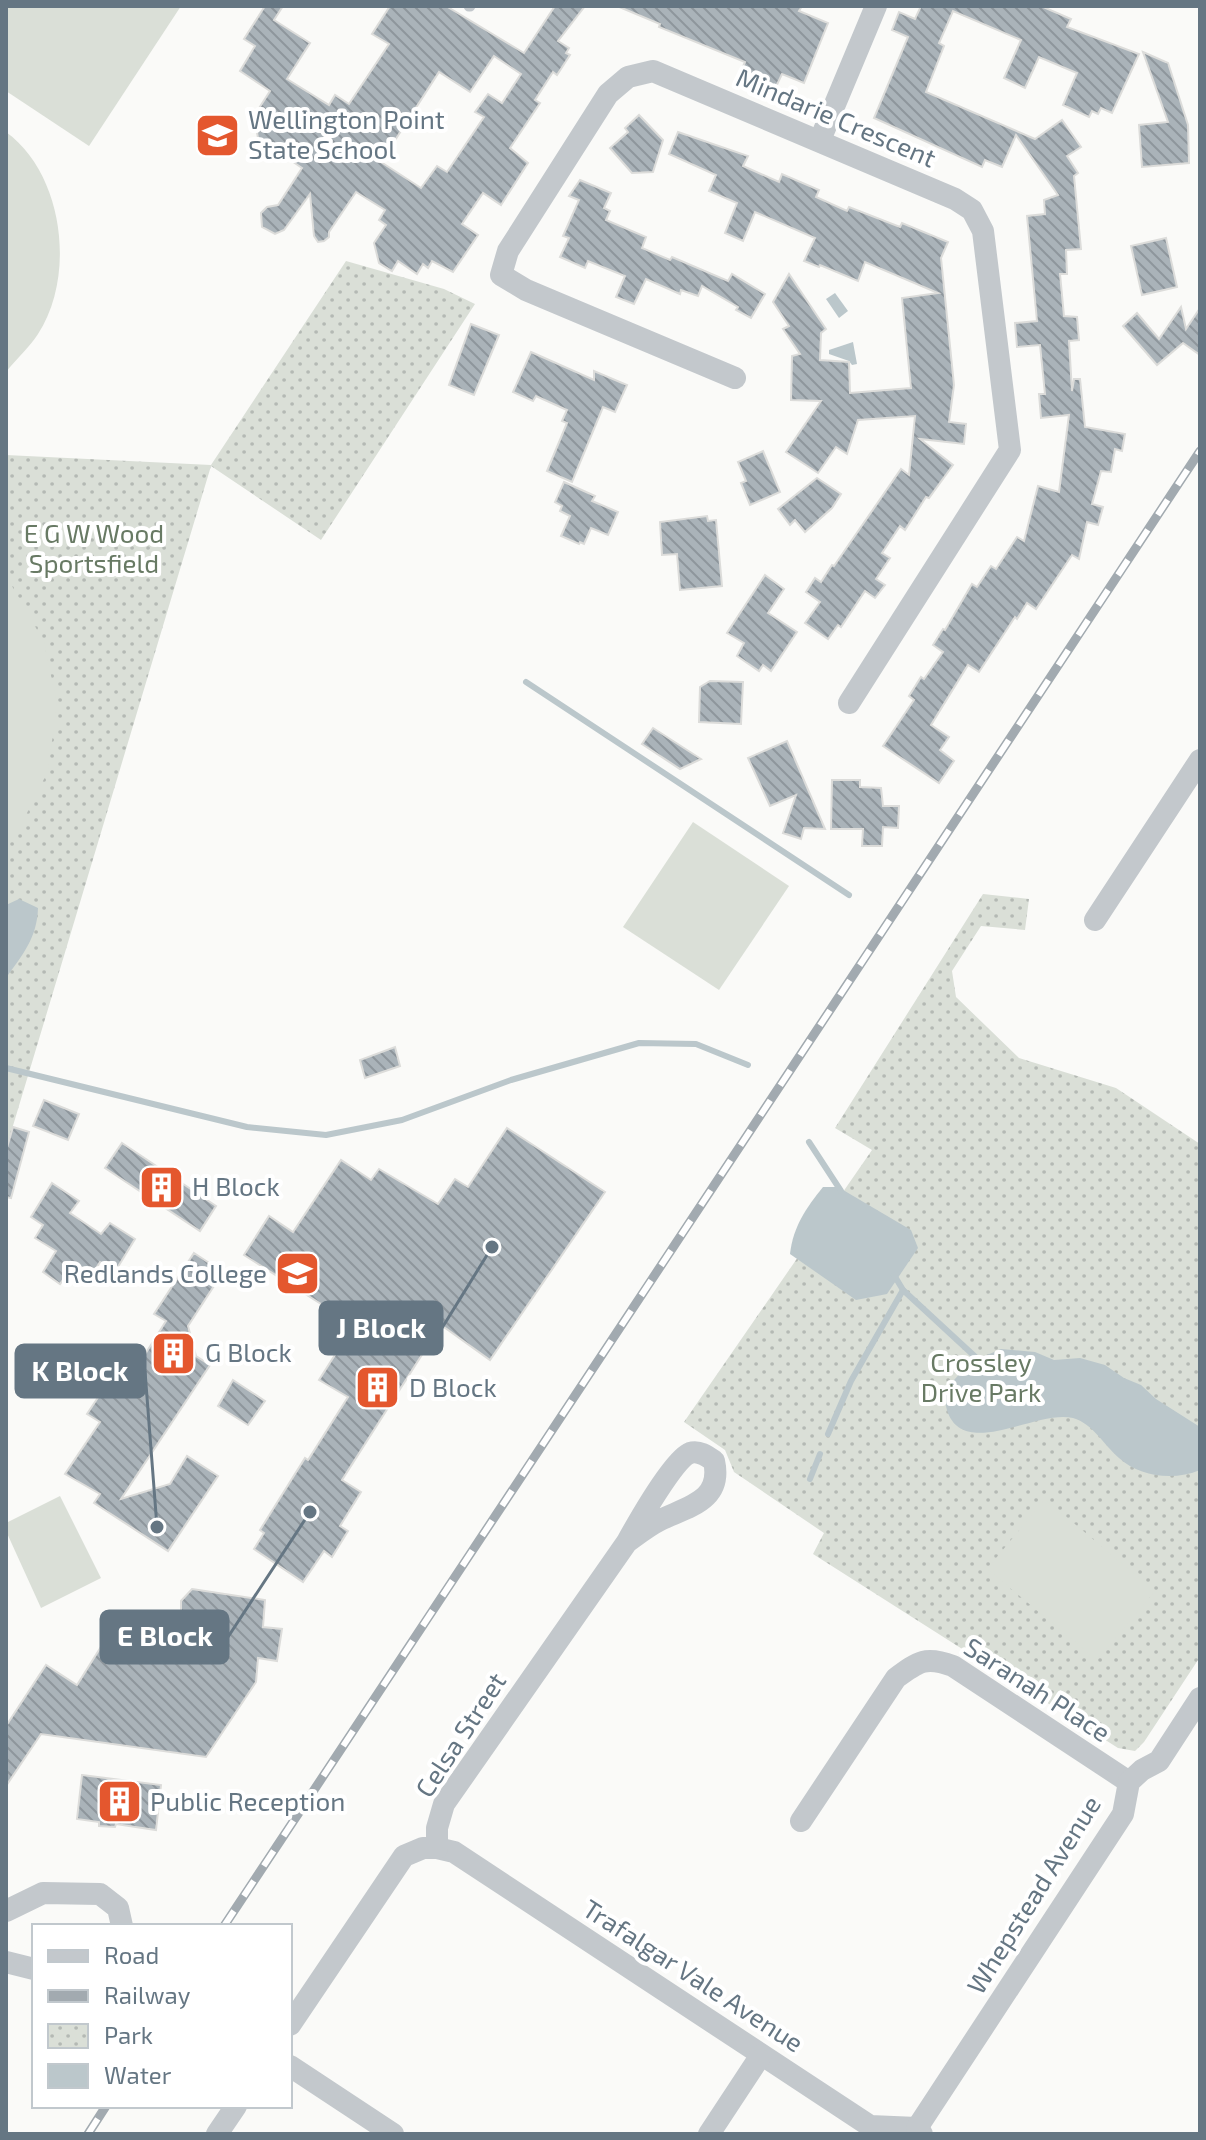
<svg xmlns="http://www.w3.org/2000/svg" width="1206" height="2140" font-family="'Exo 2',sans-serif">
  <defs>
    <pattern id="park-dots" width="8" height="8" patternUnits="userSpaceOnUse" patternTransform="scale(2)"><rect width="8" height="8" fill="#dadfd7"/><path d="M2 2h.1M6 6h.1" fill="none" stroke="#b4b9b4" stroke-width="1.8" stroke-linecap="round"/></pattern>
    <pattern id="building-back-hatch" width="6" height="6" patternUnits="userSpaceOnUse" patternTransform="scale(2)"><rect width="6" height="6" fill="#aab3b9"/><path d="M-1 5l2 2M0 0l6 6M5-1l2 2" fill="none" stroke="#8e969c"/></pattern>
  </defs>
  <rect width="100%" height="100%" fill="#fafaf8"/>
  <g fill="url(#park-dots)">
    <polygon points="346,261 444,289 475,304 321,540 211,466 6,1149 6,455 211,465"/>
    <polygon points="983,894 1029,899 1025,930 981,926 952,971 956,997 1019,1058 1116,1088 1200,1144 1200,1657 1144,1742 1135,1751 1118,1748 813,1554 824,1533 734,1472 725,1450 684,1422 872,1150 835,1128"/>
  </g>
  <g fill="#dadfd7">
    <polygon points="6,6 181,6 89,146 6,91"/>
    <path d="M6 132C64 174 76 276 38 334 30 347 16 359 6 372Z"/>
    <polygon points="6,581 12,586 44,642 57,704 48,771 18,831 6,843"/>
    <polygon points="693,822 789,886 719,990 623,927"/>
    <polygon points="60,1496 101,1578 41,1608 6,1531 6,1523"/>
    <polygon points="1045,1499 1155,1591 1097,1660 987,1569"/>
  </g>
  <g fill="#bbc7cb">
    <polygon points="835,293 848,311 839,318 826,299"/>
    <polygon points="853,342 857,364 852,365 849,361 829,354 829,350"/>
    <path d="M19 899 38 908C37 938 23 954 6 978V905Z"/>
    <path d="M823 1187H838L911 1230 918 1248 887 1294 856 1300 790 1254C793 1227 806 1208 823 1187Z"/>
    <path d="M1001 1349 1035 1352 1054 1360 1080 1358 1105 1365 1124 1378 1141 1385 1156 1399 1200 1427V1470C1174 1481 1140 1477 1119 1458 1103 1444 1093 1424 1073 1418 1038 1409 966 1459 948 1413 943 1400 946 1388 955 1379 968 1363 982 1357 1001 1349Z"/>
  </g>
  <g fill="none" stroke-linecap="round" stroke-linejoin="round">
    <g stroke="#bbc7cb" stroke-width="6">
      <polyline points="526,682 849,895"/>
      <polyline points="6,1068 247,1127 326,1135 402,1120 511,1080 639,1043 696,1044 748,1065"/>
      <polyline points="809,1142 841,1191"/>
      <polyline points="894,1275 903,1290 982,1363"/>
      <polyline points="828,1434 851,1381 903,1290"/>
      <polyline points="810,1479 820,1454"/>
    </g>
  </g>
  <g fill="url(#building-back-hatch)" stroke="#dcdcda" stroke-width="2" fill-rule="evenodd">
    <path d="M265 6H283L274 20 310 43 287 79 329 105 335 95 349 104 389 44 372 34 390 6H446L524 53 555 6H585L558 41 569 48 566 53 570 55 557 75 553 72 535 100 540 103 510 148 528 163 501 205 483 193 462 224 478 235 453 272 432 261 428 268 423 264 417 274 398 261 392 271 379 263 374 243 386 225 379 220 385 210 356 192 329 232V237L324 241 318 242 314 236 310 194 284 230 275 234 262 227 261 213 267 207 278 205 302 168 258 138 254 116 270 91 240 71 255 46 244 39ZM494 56 521 74 502 103 488 94 475 112 484 117 447 172 437 166 421 188 381 162 439 72 470 92Z"/>
    <polygon points="617,6 802,6 799,11 828,23 804,83 782,74 774,91 756,84 759,79 741,71 745,62 659,27 660,24"/>
    <polygon points="921,6 1041,6 1071,19 1067,27 1139,54 1112,113 1101,108 1098,114 1092,111 1089,117 1063,105 1077,73 1039,57 1025,88 1004,78 1021,40 953,11 939,43 944,46 926,92 1035,139 1062,120 1081,147 1067,156 1078,173 1074,176 1081,249 1066,250 1067,274 1060,274 1064,316 1077,317 1079,340 1069,341 1072,391 1074,379 1080,379 1085,427 1125,434 1122,451 1115,449 1111,472 1101,471 1092,504 1103,507 1098,525 1087,522 1079,559 1072,555 1036,609 1027,603 1017,619 1015,617 979,672 968,665 931,725 949,737 940,750 954,761 939,783 883,746 914,700 909,696 921,677 924,679 943,652 933,645 943,629 945,630 972,584 977,587 991,566 996,569 1017,537 1024,541 1038,486 1059,492 1069,415 1041,418 1039,394 1045,394 1040,345 1017,347 1015,323 1037,321 1027,216 1045,214 1044,200 1058,195 1016,135 1002,167 985,160 982,167 874,118 908,37 892,30 899,12 915,19"/>
    <polygon points="1143,52 1168,63 1188,125 1189,163 1142,167 1139,125 1168,122"/>
    <polygon points="639,115 663,140 653,172 632,173 610,148 628,132 625,128"/>
    <polygon points="678,132 748,156 743,166 779,182 782,174 819,190 816,197 847,211 849,207 900,227 902,223 948,242 941,258 954,385 949,422 966,424 964,444 920,439 953,465 929,498 926,497 905,530 900,526 882,553 890,558 876,579 885,585 875,598 865,591 841,627 838,625 828,639 805,623 820,602 806,592 815,578 821,582 832,565 834,566 901,469 909,475 915,416 858,420 847,454 836,447 818,473 786,452 821,401 791,400 792,356 800,354 783,329 789,326 773,302 789,274 826,329 821,333 820,360 849,362 850,393 911,388 902,298 938,293 865,262 858,281 820,265 819,267 804,261 815,238 755,212 743,241 725,233 737,203 709,191 716,175 669,154"/>
    <polygon points="580,180 611,193 604,208 610,211 606,220 646,237 642,248 670,260 672,257 728,281 732,274 765,294 751,318 736,310 738,307 702,286 698,296 681,290 680,294 646,279 634,304 616,297 625,276 588,261 585,268 560,257 569,238 563,236 579,200 569,196"/>
    <polygon points="1166,238 1177,287 1142,295 1131,246"/>
    <polygon points="1181,307 1186,329 1200,308 1200,355 1183,343 1157,365 1123,326 1137,313 1159,339"/>
    <polygon points="471,324 499,335 474,395 449,385"/>
    <polygon points="531,352 594,380 594,371 627,385 615,412 603,407 572,482 547,471 567,423 562,421 567,410 536,396 533,401 513,392"/>
    <polygon points="763,451 780,492 750,505 741,483 746,481 738,462"/>
    <polygon points="817,478 841,494 832,508 805,532 795,520 790,525 778,509"/>
    <polygon points="564,482 595,496 592,501 618,512 608,535 591,528 584,544 580,542 579,544 561,536 570,516 560,511 562,506 555,502"/>
    <polygon points="707,516 708,521 716,520 722,586 680,590 677,554 662,555 660,522"/>
    <polygon points="765,575 784,589 768,613 797,632 771,671 763,665 759,671 737,656 744,643 727,633"/>
    <polygon points="710,681 743,682 741,724 699,722 700,687"/>
    <polygon points="653,728 701,759 680,769 642,744"/>
    <polygon points="787,741 825,829 804,828 801,839 783,833 796,795 770,806 748,758"/>
    <polygon points="832,780 860,780 860,787 881,788 883,806 899,806 898,828 883,827 882,846 862,846 863,829 831,829"/>
    <polygon points="395,1047 400,1066 365,1078 360,1060"/>
    <polygon points="44,1100 79,1114 68,1140 33,1126"/>
    <polygon points="13,1127 29,1132 11,1198 6,1197 6,1151"/>
    <polygon points="507,1128 605,1192 490,1360 441,1325 342,1480 361,1492 340,1526 348,1531 332,1557 324,1551 303,1582 254,1549 264,1533 260,1530 305,1458 308,1460 348,1397 319,1380 354,1325 244,1255 269,1216 293,1232 341,1160 371,1180 379,1169 438,1204 455,1179 468,1187"/>
    <polygon points="122,1143 216,1206 200,1231 105,1168"/>
    <polygon points="52,1183 79,1201 70,1213 101,1234 110,1223 135,1239 116,1270 100,1262 92,1275 75,1263 60,1284 43,1272 56,1251 35,1238 43,1225 31,1217"/>
    <polygon points="194,1253 223,1272 188,1326 196,1356 210,1365 121,1499 170,1484 187,1456 218,1476 168,1551 94,1503 100,1494 65,1474 100,1422 87,1414 131,1348 144,1356 166,1321 154,1314"/>
    <polygon points="233,1380 265,1401 248,1425 218,1406"/>
    <polygon points="192,1589 265,1600 263,1627 282,1629 277,1661 258,1658 256,1682 206,1757 41,1734 6,1786 6,1726 46,1665 77,1685 114,1626 171,1635 176,1617 181,1614 181,1601"/>
    <polygon points="82,1775 161,1785 156,1830 116,1824 115,1827 99,1826 99,1822 77,1819"/>
  </g>
  <g fill="none" stroke-linecap="round" stroke-linejoin="round">
    <polyline stroke="#c3c8cc" stroke-width="11" points="469,6 470,6"/>
    <g stroke="#c3c8cc" stroke-width="22">
      <polyline points="820,140 876,6"/>
      <polyline points="735,378 526,290 501,275 508,251 608,94 628,77 653,71 955,199 972,210 983,231 1010,450 849,703"/>
      <polyline points="1095,920 1200,760"/>
      <path d="M801 1821 896 1678C919 1661 926 1656 953 1666L1129 1782"/>
      <polyline points="437,1848 454,1852 870,2126 917,2128 922,2134"/>
      <polyline points="6,1911 43,1893 100,1894 118,1908 122,1926"/>
      <polyline points="6,1962 34,1969"/>
      <path d="M290 2025 404 1856 423 1848H437V1828L444 1804 627 1542C637 1524 674 1459 690 1453 699 1450 707 1456 714 1461 723 1501 687 1507 660 1520 648 1526 638 1534 627 1542"/>
      <polyline points="290,2066 393,2134"/>
      <polyline points="917,2128 1123,1814 1129,1782 1142,1770 1159,1761 1200,1698"/>
      <polyline points="217,2134 236,2106"/>
      <polyline points="709,2134 761,2055"/>
    </g>
    <defs>
      <g id="rail">
        <polyline points="224,1926 1200,451"/>
        <polyline points="88,2134 106,2106"/>
      </g>
    </defs>
    <use href="#rail" stroke="#a2aab0" stroke-width="9"/>
    <use href="#rail" stroke="#fff" stroke-width="6" stroke-dasharray="18" stroke-linecap="butt"/>
  </g>
  <defs>
    <symbol id="school-square" viewBox="-11 -11 22 22"><rect x="-9" y="-9" width="18" height="18" rx="4" fill="#e4572e" stroke="#fff"/><path d="M0-5L7-2L0 1L-7-2ZM-4 1L0 2.5L4 1V4Q0 6-4 4Z" fill="#fff"/></symbol>
    <symbol id="building-square" viewBox="-11 -11 22 22"><rect x="-9" y="-9" width="18" height="18" rx="4" fill="#e4572e" stroke="#fff"/><path d="M-4-6H4V6H1V3H-1V6H-4ZM-2.5-4.3h1.7v1.8h-1.7ZM.8-4.3h1.7v1.8H.8ZM-2.5-1h1.7V.8h-1.7ZM.8-1h1.7V.8H.8Z" fill="#fff"/></symbol>
  </defs>
  <g fill-rule="evenodd">
    <use href="#school-square" x="192" y="110" width="51" height="51"/>
    <use href="#building-square" x="136" y="1162" width="51" height="51"/>
    <use href="#school-square" x="272" y="1248" width="51" height="51"/>
    <use href="#building-square" x="148" y="1328" width="51" height="51"/>
    <use href="#building-square" x="352" y="1362" width="51" height="51"/>
    <use href="#building-square" x="94" y="1776" width="51" height="51"/>
  </g>
  <g text-anchor="middle" stroke-width="8" stroke-linejoin="round" paint-order="stroke">
    <g font-size="26" fill="#657683" stroke="#fff">
      <text transform="translate(836 118) rotate(23)" y="9">Mindarie Crescent</text>
      <text transform="translate(1037 1690) rotate(33)" y="9">Saranah Place</text>
      <text transform="translate(461 1735) rotate(-57)" y="9">Celsa Street</text>
      <text transform="translate(1034 1895) rotate(-58)" y="9">Whepstead Avenue</text>
      <text transform="translate(693 1976) rotate(33)" y="9">Trafalgar Vale Avenue</text>
    </g>
    <g font-size="26" fill="#657683" stroke="#fff" text-anchor="start">
      <text x="248" y="129">Wellington Point<tspan x="248" dy="30">State School</tspan></text>
      <text x="192" y="1196">H Block</text>
      <text x="267" y="1283" text-anchor="end">Redlands College</text>
      <text x="205" y="1362">G Block</text>
      <text x="409" y="1397">D Block</text>
      <text x="150" y="1811">Public Reception</text>
    </g>
    <g font-size="26" fill="#687a64" stroke="#fff">
      <text x="94" y="543">E G W Wood<tspan x="94" dy="30">Sportsfield</tspan></text>
      <text x="981" y="1372">Crossley<tspan x="981" dy="30">Drive Park</tspan></text>
    </g>
  </g>
  <path fill="none" stroke="#657683" stroke-width="3" d="M492 1247L442 1328M157 1527L145 1371M310 1512L228 1637"/>
  <g fill="#657683" stroke="#fff" stroke-width="3">
    <circle cx="492" cy="1247" r="8"/>
    <circle cx="157" cy="1527" r="8"/>
    <circle cx="310" cy="1512" r="8"/>
  </g>
  <g fill="#657683" stroke="#657683" stroke-width="3">
    <rect x="320" y="1302" width="122" height="52" rx="8"/>
    <rect x="16" y="1345" width="129" height="52" rx="8"/>
    <rect x="101" y="1611" width="127" height="52" rx="8"/>
  </g>
  <g font-size="28" text-anchor="middle" font-weight="bold" fill="#fff">
    <text x="381" y="1338">J Block</text>
    <text x="80" y="1381">K Block</text>
    <text x="165" y="1646">E Block</text>
  </g>
  <rect width="1206" height="2140" fill="none" stroke="#657683" stroke-width="16"/>
  <rect x="32" y="1924" width="260" height="184" fill="#ffffff" stroke="#c1c8cd" stroke-width="2"/>
  <rect x="48" y="1950" width="40" height="12" fill="#c3c8cc" stroke="#c1c8cd" stroke-width="2"/>
  <text x="104" y="1964" font-size="24" fill="#657683">Road</text>
  <rect x="48" y="1990" width="40" height="12" fill="#a2aab0" stroke="#c1c8cd" stroke-width="2"/>
  <text x="104" y="2004" font-size="24" fill="#657683">Railway</text>
  <rect x="48" y="2024" width="40" height="24" fill="url(#park-dots)" stroke="#c1c8cd" stroke-width="2"/>
  <text x="104" y="2044" font-size="24" fill="#657683">Park</text>
  <rect x="48" y="2064" width="40" height="24" fill="#bbc7cb" stroke="#c1c8cd" stroke-width="2"/>
  <text x="104" y="2084" font-size="24" fill="#657683">Water</text>
</svg>
